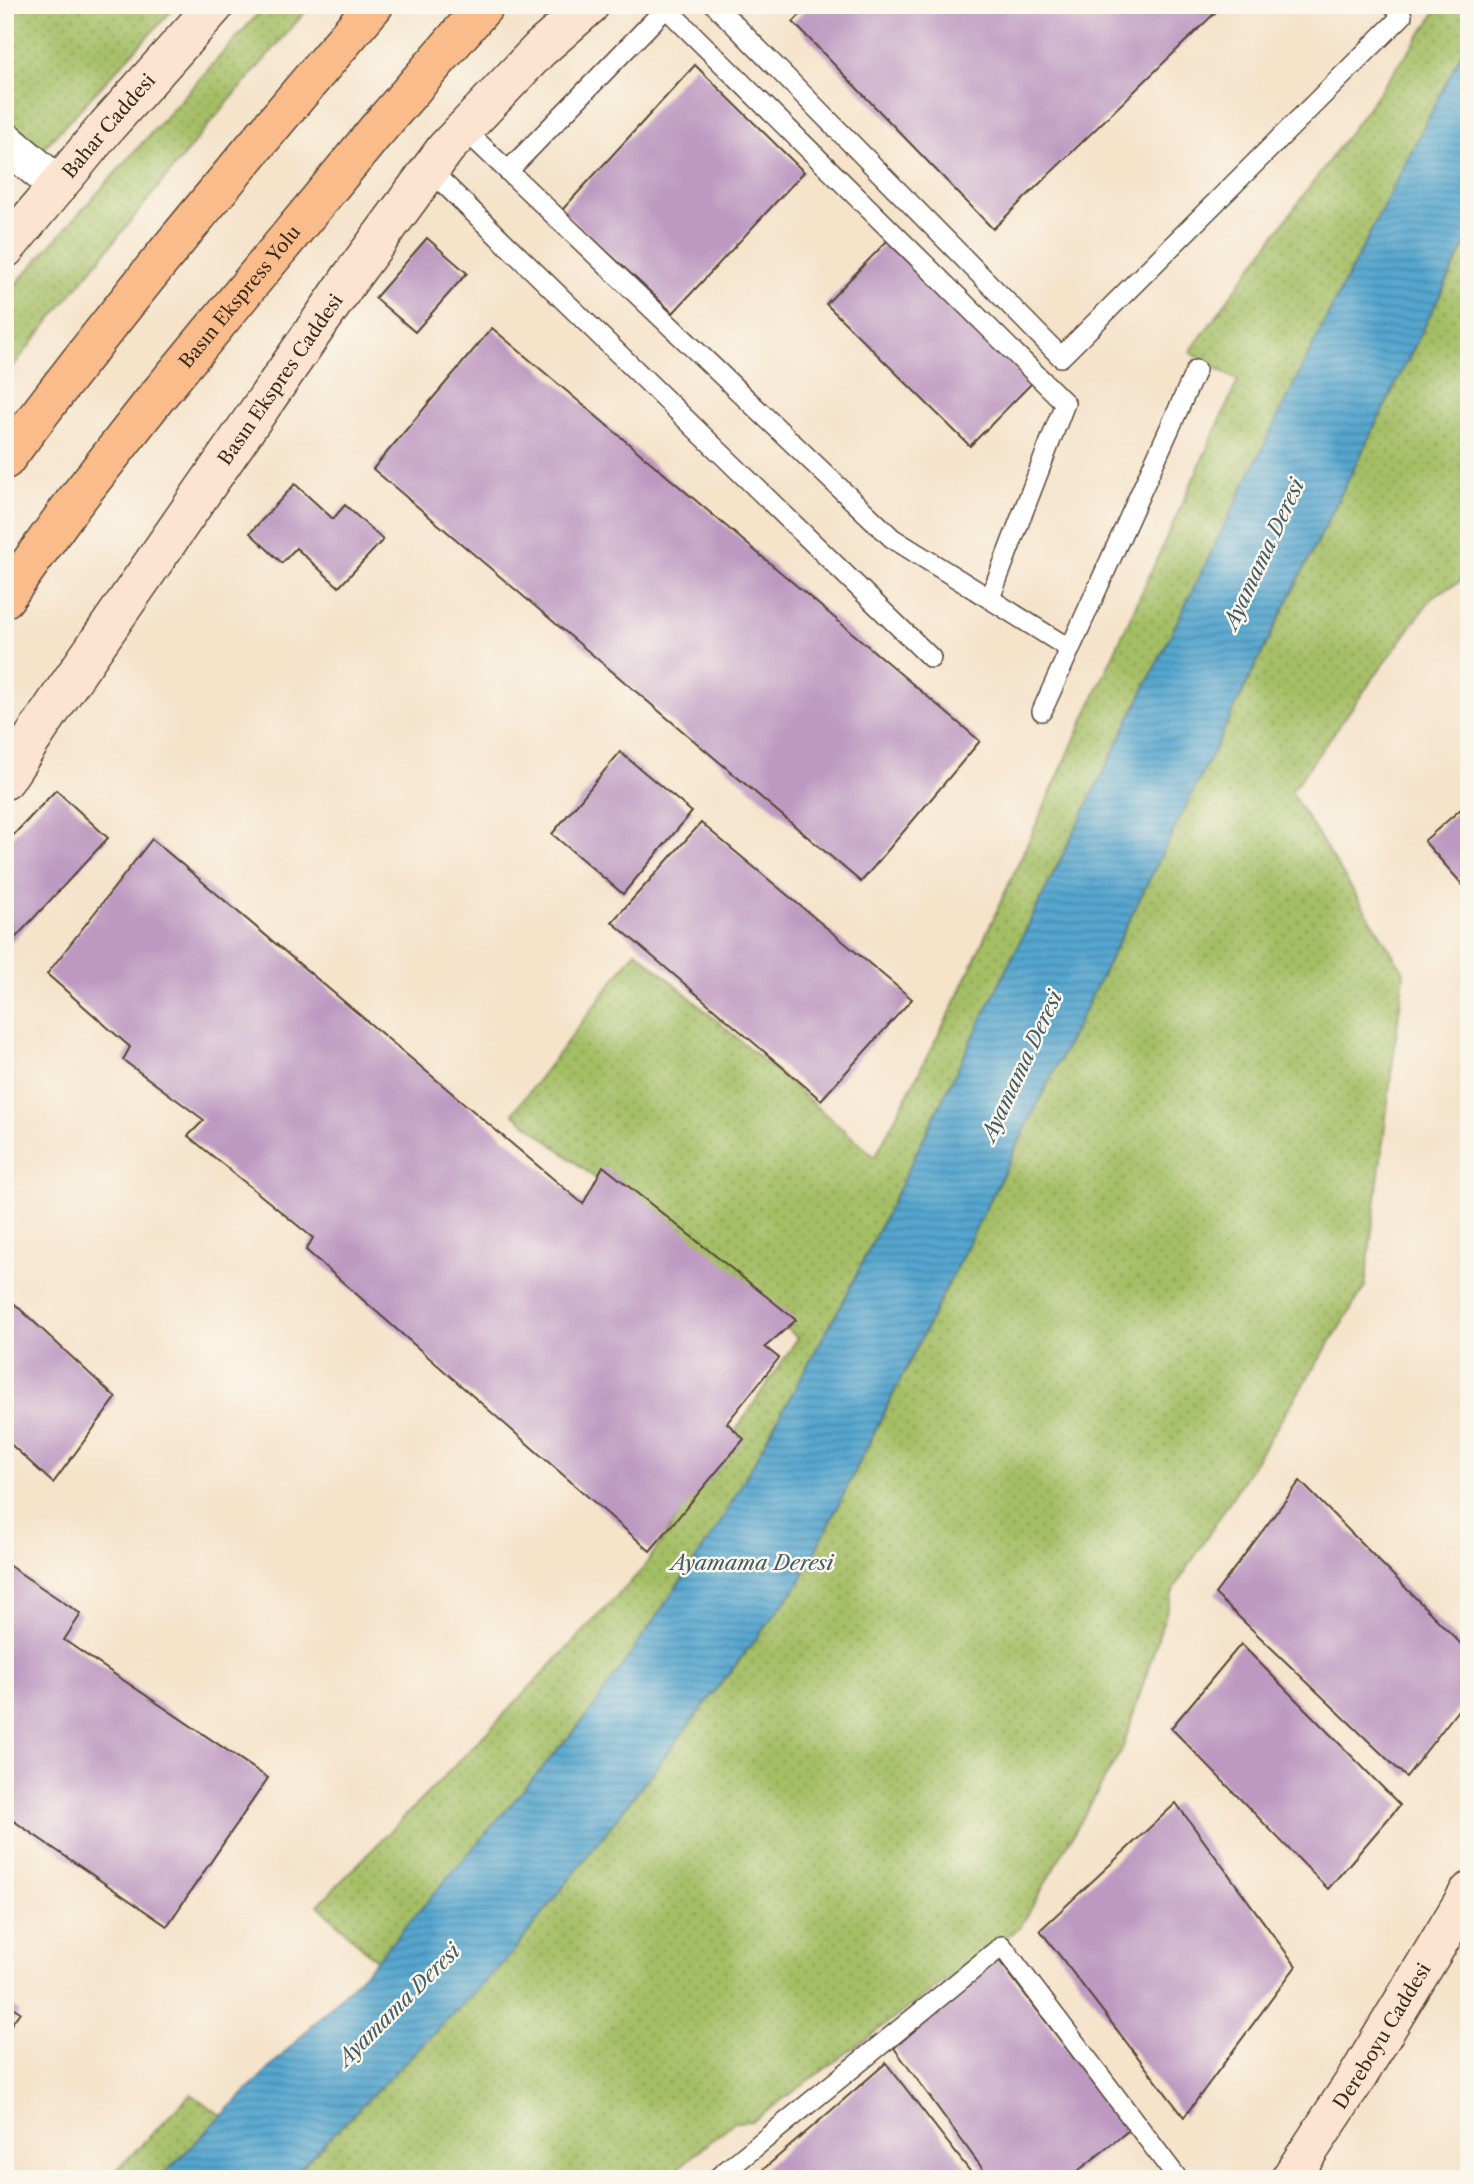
<svg xmlns="http://www.w3.org/2000/svg" width="1474" height="2184" font-family="'Libre Caslon Text',serif">
  <defs>
    <pattern id="grass-dots" width="8" height="8" patternUnits="userSpaceOnUse" patternTransform="scale(1.75)"><rect width="8" height="8" fill="#a4be65"/><path d="M2 2h.1M6 6h.1" fill="none" stroke="#879b53" stroke-width="1.8" stroke-linecap="round"/></pattern>
    <pattern id="water-rules" width="6" height="5" patternUnits="userSpaceOnUse" patternTransform="scale(1.75)"><rect width="6" height="5" fill="#54a6cf"/><path d="M0 2.5h6" fill="none" stroke="#4787a7"/></pattern>
  </defs>
  <rect width="100%" height="100%" fill="#fbf7ec"/>
  <filter id="ink" filterUnits="userSpaceOnUse"><feTurbulence type="fractalNoise" baseFrequency=".0143" numOctaves="2"/><feDisplacementMap in="SourceGraphic" scale="14" xChannelSelector="R" yChannelSelector="G"/><feConvolveMatrix kernelMatrix="1 2 1 2 8 2 1 2 1" color-interpolation-filters="sRGB"/></filter>
  <filter id="wash" filterUnits="userSpaceOnUse"><feTurbulence type="fractalNoise" baseFrequency=".00686" numOctaves="4" result="noise"/><feDisplacementMap in="SourceGraphic" scale="28" xChannelSelector="R" yChannelSelector="G"/><feGaussianBlur stdDeviation="1.57" result="paint"/><feColorMatrix in="noise" values="0 0 0 0 0 0 0 0 0 0 0 0 0 0 0 0 0 1.4 0 .05"/><feComposite in="paint" operator="in"/></filter>
  <g filter="url(#wash)">
    <rect width="100%" height="100%" fill="#f5e3ca"/>
    <g fill="url(#grass-dots)" stroke="#707442" stroke-width="2">
      <polygon points="5,5 177,5 37,155 5,127"/>
      <polygon points="266,5 311,5 211,122 5,376 5,296"/>
      <polygon points="1439,5 1469,5 1469,38 1326,319 845,1298 718,1527 592,1710 377,1961 318,1905 468,1752 642,1570 798,1338 513,1113 636,951 875,1157 953,1007 1238,381 1190,352 1431,20"/>
      <polygon points="1469,237 1469,577 1433,596 1291,792 1404,972 1365,1287 1173,1591 1123,1747 1021,1926 753,2121 734,2122 665,2179 289,2179 510,1956 800,1582"/>
      <polygon points="191,2094 222,2116 159,2179 108,2179"/>
    </g>
    <polygon fill="url(#water-rules)" stroke="#486876" stroke-width="2" points="1469,38 1469,237 800,1582 510,1956 289,2179 159,2179 377,1960 592,1710 718,1527 845,1298 1326,319"/>
    <g id="blocks">
      <g fill="#bd99c1">
        <polygon points="810,5 1223,5 993,229 793,22"/>
        <polygon points="695,65 804,172 673,313 562,210"/>
        <polygon points="427,238 467,273 415,332 375,298"/>
        <polygon points="887,241 1032,383 970,446 826,304"/>
        <polygon points="492,328 980,741 861,882 373,469"/>
        <polygon points="295,484 333,519 345,505 383,540 339,587 296,548 282,563 250,533"/>
        <polygon points="620,752 692,812 623,894 552,834"/>
        <polygon points="56,790 108,838 5,949 5,844"/>
        <polygon points="1469,802 1469,892 1424,841"/>
        <polygon points="701,823 912,999 821,1100 612,922"/>
        <polygon points="152,839 583,1204 603,1166 796,1320 765,1347 779,1358 727,1423 744,1439 650,1551 306,1250 313,1238 188,1136 204,1120 123,1060 130,1047 47,974"/>
        <polygon points="5,1295 116,1398 53,1483 5,1439"/>
        <polygon points="1300,1481 1469,1652 1469,1696 1406,1777 1215,1594"/>
        <polygon points="5,1563 81,1614 64,1640 268,1778 167,1926 5,1815"/>
        <polygon points="1241,1644 1400,1805 1328,1889 1171,1728"/>
        <polygon points="1176,1803 1296,1966 1184,2117 1040,1930"/>
        <polygon points="998,1959 1129,2130 1068,2179 990,2179 894,2048"/>
        <polygon points="5,2002 20,2012 5,2033"/>
        <polygon points="886,2063 976,2179 752,2179"/>
      </g>
    </g>
  </g>
  <g filter="url(#ink)">
    <use href="#blocks" fill-opacity="0" stroke="#574638" stroke-width="2"/>
    <g fill="none" stroke-linecap="round" stroke-linejoin="round">
      <defs>
        <g id="service">
          <polyline points="663,5 1065,403 990,598"/>
          <polyline points="715,5 1061,357 1402,16 1393,5"/>
          <polyline points="464,129 892,538 1070,649"/>
          <polyline points="430,170 931,658"/>
          <polyline points="508,171 666,8"/>
          <polyline points="1042,711 1196,370"/>
          <polyline points="716,2179 1002,1946 1178,2179"/>
        </g>
        <polyline id="minor" points="5,141 58,186"/>
        <g id="secondary">
          <path id="s1" d="M5 249 107 126 215 5"/>
          <path id="s2" d="M5 780 56 703 351 277 446 148 540 49 590 5"/>
          <path id="s3" d="M1290 2179 1358 2076 1469 1892"/>
        </g>
        <g id="motorway">
          <path d="M5 460C121 303 248 154 374 5"/>
          <path id="s4" d="M5 598 69 509 155 399 376 131 485 5"/>
        </g>
      </defs>
      <use href="#service" stroke="#574638" stroke-width="22"/>
      <use href="#minor" stroke="#574638" stroke-width="41"/>
      <use href="#secondary" stroke="#574638" stroke-width="41"/>
      <use href="#motorway" stroke="#574638" stroke-width="41"/>
      <use href="#service" stroke="#fff" stroke-width="19"/>
      <use href="#minor" stroke="#fff" stroke-width="38"/>
      <use href="#secondary" stroke="#fde4d1" stroke-width="38"/>
      <use href="#motorway" stroke="#fabc8b" stroke-width="38"/>
    </g>
  </g>
  <g text-anchor="middle" stroke-width="5" stroke-linejoin="round" paint-order="stroke">
    <g font-size="19" fill="#3b2a1e" stroke="#fbf7ec">
      <text dy="7" stroke="none"><textPath href="#s1" startOffset="161">Bahar Caddesi</textPath></text>
      <text dy="7" stroke="none"><textPath href="#s4" startOffset="382">Basın Ekspress Yolu</textPath></text>
      <text dy="7" stroke="none"><textPath href="#s2" startOffset="486">Basın Ekspres Caddesi</textPath></text>
      <text dy="7" stroke="none"><textPath href="#s3" startOffset="170">Dereboyu Caddesi</textPath></text>
    </g>
    <g font-size="21" font-style="italic" fill="#455c65" stroke="#fbf7ec">
      <text transform="translate(1264 554) rotate(-65)" y="7">Ayamama Deresi</text>
      <text transform="translate(1022 1066) rotate(-65)" y="7">Ayamama Deresi</text>
      <text x="752" y="1570">Ayamama Deresi</text>
      <text transform="translate(399 2005) rotate(-45)" y="7">Ayamama Deresi</text>
    </g>
  </g>
  <rect width="1474" height="2184" fill="none" stroke="#fbf7ec" stroke-width="28"/>
</svg>
